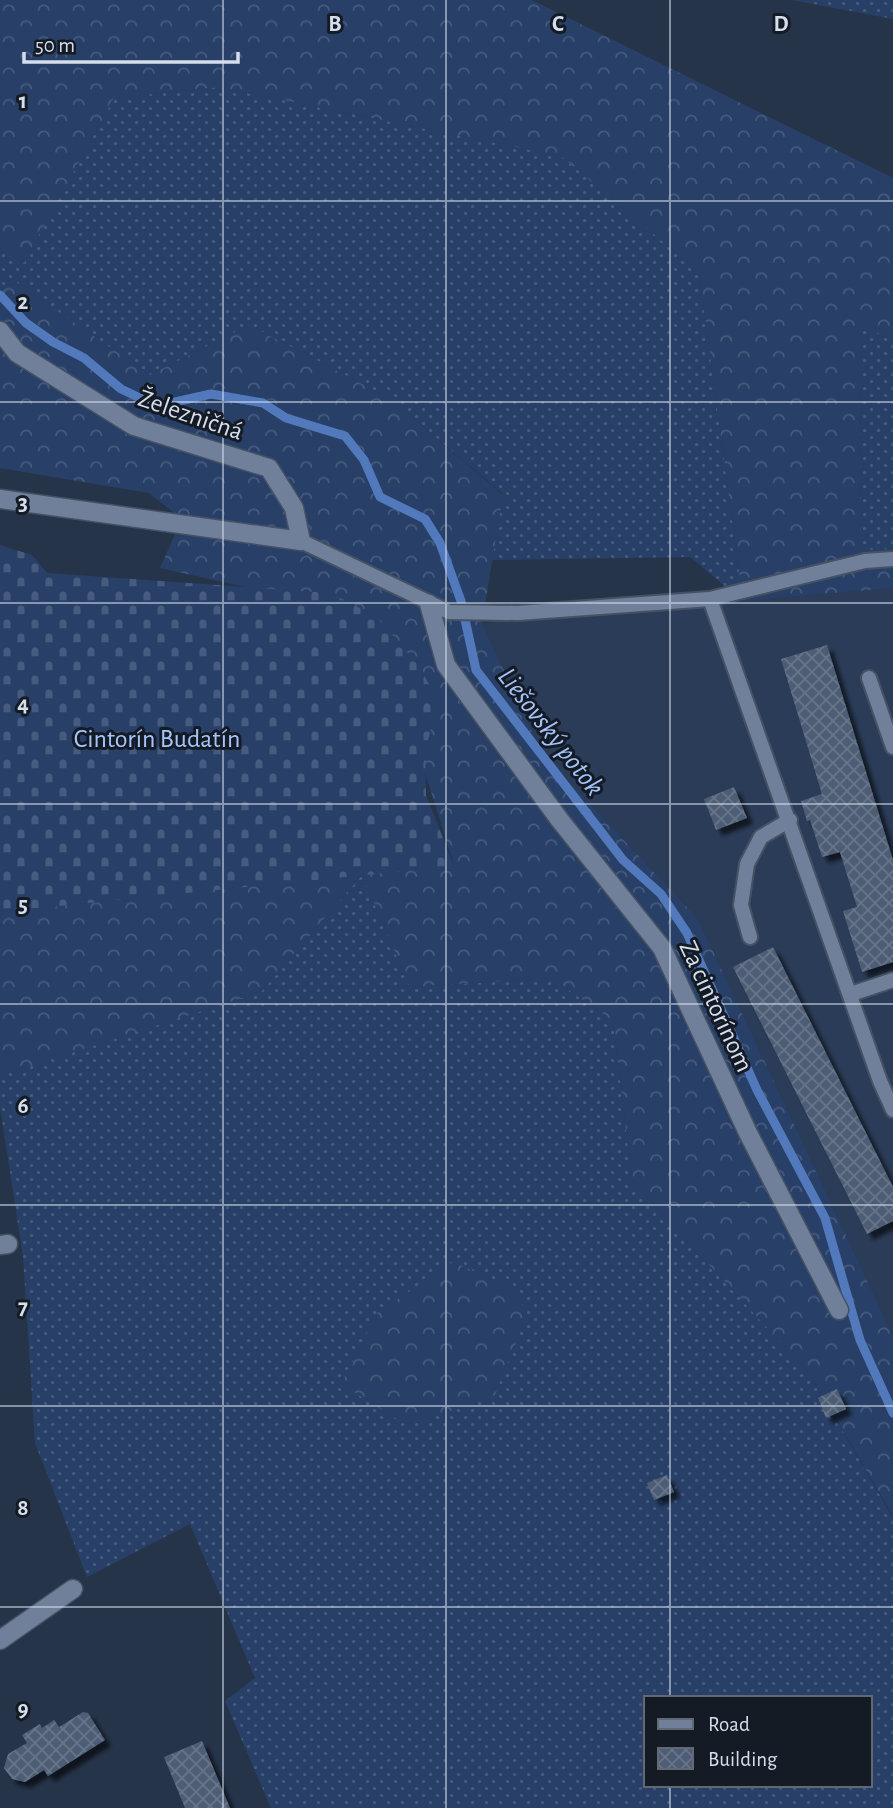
<svg xmlns="http://www.w3.org/2000/svg" width="893" height="1808" font-family="'Alegreya Sans',sans-serif">
  <defs>
    <pattern id="grass-dots" width="8" height="8" patternUnits="userSpaceOnUse" patternTransform="scale(1.75)"><rect width="8" height="8" fill="#284067"/><path d="M2 2h.1M6 6h.1" fill="none" stroke="#465b7d" stroke-width="1.8" stroke-linecap="round"/></pattern>
    <pattern id="forest-crowns" width="20" height="18" patternUnits="userSpaceOnUse" patternTransform="scale(1.75)"><rect width="20" height="18" fill="#284067"/><path d="M2 6a3 3 0 1 1 6 0M12 15a3 3 0 1 1 6 0" fill="none" stroke="#465b7d"/></pattern>
    <pattern id="cemetery-stones" width="16" height="16" patternUnits="userSpaceOnUse" patternTransform="scale(1.75)"><rect width="16" height="16" fill="#284067"/><path d="M2 7V4a2 2 0 0 1 4 0v3zM10 15v-3a2 2 0 0 1 4 0v3z" fill="#465b7d"/></pattern>
    <pattern id="building-cross-hatch" width="8" height="8" patternUnits="userSpaceOnUse" patternTransform="scale(1.75)"><rect width="8" height="8" fill="#4e5d75"/><path d="M0 0l8 8M0 8l8-8" fill="none" stroke="#677489"/></pattern>
    <filter id="shadow"><feDropShadow dx="6" dy="6" stdDeviation="2" flood-color="#0009"/></filter>
  </defs>
  <rect width="100%" height="100%" fill="#26344a"/>
  <polygon fill="#2b3c58" points="893,588 893,1336 698,919 542,753 482,623"/>
  <g fill="url(#grass-dots)" fill-rule="evenodd">
    <polygon points="792,0 893,0 893,19"/>
    <polygon points="218,87 561,156 699,272 743,601 690,557 492,560 503,494 389,398 249,325 150,375 13,281 0,287 0,252 24,262 114,98"/>
    <polygon points="860,325 893,339 893,549 861,551"/>
    <path d="M362 875 410 987 552 978 613 1021 632 1181 809 1373 893 1518V1808H271L225 1701 255 1678 190 1524 87 1577 35 1443 23 1256 0 1107V1069L261 992ZM646 1698H870V1785H646Z"/>
  </g>
  <g fill="url(#forest-crowns)">
    <polygon points="0,0 532,0 893,178 893,339 860,326 861,550 893,549 893,588 743,601 699,272 561,156 218,87 114,98 24,263 0,252"/>
    <polygon points="13,280 150,375 249,325 389,398 503,495 482,623 542,753 698,919 893,1336 893,1516 809,1373 632,1181 613,1021 552,978 410,987 362,875 261,992 0,1076 0,912 454,865 376,616 160,568 182,519 149,493 0,468 0,287"/>
    <polygon points="453,1262 519,1291 526,1318 495,1395 408,1426 341,1384 377,1313"/>
  </g>
  <polygon fill="url(#cemetery-stones)" points="0,545 32,555 47,573 330,593 376,616 418,665 438,700 425,752 426,795 454,866 0,912"/>
  <g fill="none" stroke-linecap="round" stroke-linejoin="round">
    <polyline stroke="#5179bc" stroke-width="9" points="0,295 26,323 53,342 84,358 121,389 157,406 211,394 263,403 286,418 345,436 364,460 380,497 425,519 440,543 461,601 476,670 623,860 661,894 687,933 757,1090 825,1218 860,1340 893,1413"/>
  </g>
  <g fill="url(#building-cross-hatch)" filter="url(#shadow)">
    <polygon points="827,645 893,860 893,962 862,972 843,911 857,907 840,852 822,857 810,820 807,821 801,801 822,794 781,659"/>
    <polygon points="734,787 747,818 716,830 704,799"/>
    <polygon points="773,947 893,1187 893,1221 867,1234 733,967"/>
    <polygon points="837,1389 846,1409 826,1418 818,1398"/>
    <polygon points="667,1475 674,1492 654,1500 647,1483"/>
    <polygon points="83,1712 88,1713 105,1740 48,1776 44,1770 25,1782 12,1779 4,1768 8,1754 27,1743 22,1735 40,1724 42,1728 54,1720 59,1727"/>
    <polygon points="202,1741 230,1808 185,1808 164,1757"/>
  </g>
  <g fill="none" stroke-linecap="round" stroke-linejoin="round">
    <defs>
      <g id="lane">
        <polyline points="301,541 449,612 518,613 710,599 865,561 893,559"/>
        <polyline points="710,599 880,1081 893,1110"/>
        <polyline points="869,678 893,747"/>
        <polyline points="750,937 741,905 747,864 761,837 790,820"/>
        <polyline points="851,994 893,980"/>
      </g>
      <g id="street">
        <polyline points="0,331 17,353 134,426 269,468 294,508 301,541 0,499"/>
        <polyline points="429,604 446,665 559,819 662,948 748,1133 839,1310"/>
        <polyline points="0,1245 8,1244"/>
        <polyline points="0,1640 73,1589"/>
      </g>
    </defs>
    <use href="#lane" stroke="#465264" stroke-width="18"/>
    <use href="#street" stroke="#465264" stroke-width="21"/>
    <use href="#lane" stroke="#70809a" stroke-width="14"/>
    <use href="#street" stroke="#70809a" stroke-width="18"/>
  </g>
  <path fill="none" stroke="#d5deec" stroke-width="2" stroke-opacity="0.55" d="M223 0V1808M446 0V1808M670 0V1698M0 201H893M0 402H893M0 603H893M0 804H893M0 1004H893M0 1205H893M0 1406H893M0 1607H893M670 1785V1808"/>
  <g text-anchor="middle" stroke-width="6" stroke-linejoin="round" paint-order="stroke">
    <g font-size="26" fill="#d5deec" stroke="#151b25">
      <text transform="translate(191 414) rotate(19)" y="9">Železničná</text>
      <text transform="translate(717 1006) rotate(65)" y="9">Za cintorínom</text>
    </g>
    <g font-size="26" fill="#a4c5fc" stroke="#151b25">
      <text x="157" y="747">Cintorín Budatín</text>
    </g>
    <g font-size="28" font-style="italic" fill="#a3c4fb" stroke="#151b25">
      <text transform="translate(552 731) rotate(52)" y="10">Liešovský potok</text>
    </g>
  </g>
  <g font-size="23" text-anchor="middle" font-weight="bold" fill="#d5deec" stroke="#151b25" stroke-width="6" stroke-linejoin="round" paint-order="stroke">
    <text x="335" y="31">B</text>
    <text x="558" y="31">C</text>
    <text x="781" y="31">D</text>
    <text x="23" y="108">1</text>
    <text x="23" y="309">2</text>
    <text x="23" y="510">3</text>
    <text x="23" y="711">4</text>
    <text x="23" y="912">5</text>
    <text x="23" y="1113">6</text>
    <text x="23" y="1314">7</text>
    <text x="23" y="1515">8</text>
    <text x="23" y="1716">9</text>
  </g>
  <rect x="644" y="1696" width="228" height="91" fill="#151b25" stroke="#626975" stroke-width="2"/>
  <rect x="658" y="1719" width="35" height="10" fill="#70809a" stroke="#626975" stroke-width="2"/>
  <text x="708" y="1731" font-size="21" fill="#d5deec">Road</text>
  <rect x="658" y="1748" width="35" height="21" fill="url(#building-cross-hatch)" stroke="#626975" stroke-width="2"/>
  <text x="708" y="1766" font-size="21" fill="#d5deec">Building</text>
  <path d="M24 52v10h214v-10" fill="none" stroke="#d5deec" stroke-width="3.5"/>
  <text x="35" y="52" font-size="21" fill="#d5deec" stroke="#151b25" stroke-width="5" paint-order="stroke">50 m</text>
</svg>
